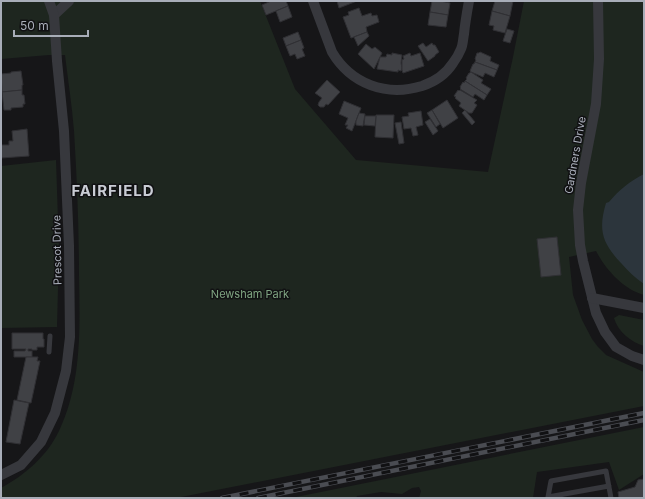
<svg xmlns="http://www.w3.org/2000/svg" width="645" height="499" font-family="Inter,sans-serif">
  <rect width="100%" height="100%" fill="#161618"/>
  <g fill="#1e261f">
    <path d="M1 1H260L295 89 356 160 488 172 513 57 524 1H644V295C623 289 606 270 596 251L569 257 573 295 582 320 592 339 598 347 606 355 644 372V406L176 498H1V488C25 475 47 456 59 431 82 383 80 328 79 276 79 228 77 179 74 131 72 106 68 80 65 55H49L1 59Z"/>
    <polygon points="56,160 59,250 57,327 1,328 1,166"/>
    <path d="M619 315 644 320V346C631 342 618 332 614 318Z"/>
    <polygon points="644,427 644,474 619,490 609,462 537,472 533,498 419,498 421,491 419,487 412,488 402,494 381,492 357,496 356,498 291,498"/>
  </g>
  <path fill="#2c353c" d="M644 174V284C635 278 628 271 621 263 602 243 598 230 606 203L609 202C619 190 630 181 644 174Z"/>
  <g fill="#404145" stroke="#303034">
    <polygon points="271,1 286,1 288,6 266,15 262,5"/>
    <polygon points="337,1 357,1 339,8"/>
    <polygon points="432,1 440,1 450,3 448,15 430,12"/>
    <polygon points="495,1 513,1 510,16 492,11"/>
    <polygon points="288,6 292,17 280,22 276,11"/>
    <polygon points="359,8 362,16 371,13 372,16 377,15 379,22 366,27 367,32 351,38 343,17 349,15 348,12"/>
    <polygon points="492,11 510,16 505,33 493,30 494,26 489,25"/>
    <polygon points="430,12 448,15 446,27 428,25"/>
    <polygon points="507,29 514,31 510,43 503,41"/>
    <polygon points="298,32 301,40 286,46 283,38"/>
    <polygon points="367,32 369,36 358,46 354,37"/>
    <polygon points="301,40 304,48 302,49 305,56 297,59 295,54 290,56 286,46"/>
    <polygon points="423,43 426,47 432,43 433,45 435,45 439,52 435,55 435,56 428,61 418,46"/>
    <polygon points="366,44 372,49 375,47 382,53 374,69 358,54"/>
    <polygon points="480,52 491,57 490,61 499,65 497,70 475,62 476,60 475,59 477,53 479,53"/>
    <polygon points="392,53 402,55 401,63 402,68 401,71 398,70 398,72 377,69 380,57 386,57 387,54 392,55"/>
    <polygon points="410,53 411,56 420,53 424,66 403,73 402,70 402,60 404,59 403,56"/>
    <polygon points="475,62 497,70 494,77 485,73 483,77 471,72 470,71 473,64 474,64"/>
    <polygon points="21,71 23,85 22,85 22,90 2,92 1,74 11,73 11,72"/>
    <polygon points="471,72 483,80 481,83 491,89 487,95 465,81 467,79 466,78 469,73 470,73"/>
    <polygon points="327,80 340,92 328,105 326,104 324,107 320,107 318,105 319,102 322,98 315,93"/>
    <polygon points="465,81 487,95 484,100 475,94 473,97 460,89 461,88 460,87 463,82 464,83"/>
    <polygon points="22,90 22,95 24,95 25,104 23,104 23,107 11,108 11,110 4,110 2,92"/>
    <polygon points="458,90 459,91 460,90 477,100 474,103 477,105 472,113 469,113 459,106 461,103 455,98 456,97 454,96"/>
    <polygon points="447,100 458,118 443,128 432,110"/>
    <polygon points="344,101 361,108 352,131 346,128 348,125 345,125 348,118 339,114"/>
    <polygon points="432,110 440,124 436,127 427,113"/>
    <polygon points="465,110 475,122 472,125 462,113"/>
    <polygon points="421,111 423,125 416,127 418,135 413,136 411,128 404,129 402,117 409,116 408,113"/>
    <polygon points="359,113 365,114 363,126 356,125 356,121"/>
    <polygon points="376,115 394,115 393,138 375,137"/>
    <polygon points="365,116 376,116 375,126 364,125"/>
    <polygon points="430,119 438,131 433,135 425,122"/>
    <polygon points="401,122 404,143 399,144 395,123"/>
    <polygon points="27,129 29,156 1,158 1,145 9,145 9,141 13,141 12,131"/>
    <polygon points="557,237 561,275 541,277 537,239"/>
    <polygon points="12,333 43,333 43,339 44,339 44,347 37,347 37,350 32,350 32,349 28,349 28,351 32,351 32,357 14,357 14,351 25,351 26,349 12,349"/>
    <polygon points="26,357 38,357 37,361 40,361 31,403 17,400"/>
    <polygon points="14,400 29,403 20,444 6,442"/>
    <polygon points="644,479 644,498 619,498 618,492 635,487 638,480"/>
  </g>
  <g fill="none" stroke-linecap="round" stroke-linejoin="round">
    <g stroke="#37383d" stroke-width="5">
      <polyline points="49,352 50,336"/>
      <polyline points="609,486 548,497 551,481 606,471 611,498"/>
    </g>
    <g stroke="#37383d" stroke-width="10">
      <path d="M313 1 332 52C351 84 386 97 422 86 434 82 446 74 453 63 456 59 459 54 461 49 463 45 463 39 464 34 465 23 467 12 469 1"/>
      <polyline points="598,1 599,59 596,104 581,183 578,210 580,245 583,261 596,313 605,332 616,347 632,356 644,360"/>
      <polyline points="54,15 69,1"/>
      <polyline points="592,298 644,308"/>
      <polyline points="1,475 21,465 41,442 55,413 66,371 70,337 69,246 64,131 57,61 54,15 49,1"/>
    </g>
    <defs>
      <g id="rail">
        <polyline points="222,498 644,413"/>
        <polyline points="258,498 644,420"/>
      </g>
    </defs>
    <use href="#rail" stroke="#4a4c52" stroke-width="4.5"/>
    <use href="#rail" stroke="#111113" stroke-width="3" stroke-dasharray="9" stroke-linecap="butt"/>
  </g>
  <g text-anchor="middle" stroke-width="3" stroke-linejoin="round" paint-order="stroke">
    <g font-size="11" fill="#a8adb8" stroke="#111113">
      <text transform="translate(575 155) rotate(-80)" y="4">Gardners Drive</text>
      <text transform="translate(57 250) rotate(-91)" y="4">Prescot Drive</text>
    </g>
    <g font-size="11" fill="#7fa381" stroke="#111113">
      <text x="250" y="298">Newsham Park</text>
    </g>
    <g font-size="15" font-weight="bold" letter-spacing="1" fill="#c9ccd4" stroke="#111113">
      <text x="113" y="196">FAIRFIELD</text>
    </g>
  </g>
  <rect width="645" height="499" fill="none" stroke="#a8adb8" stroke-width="4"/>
  <path d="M14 30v6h74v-6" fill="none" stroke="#a8adb8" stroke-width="2"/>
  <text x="20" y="30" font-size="12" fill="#a8adb8" stroke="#111113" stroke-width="3" paint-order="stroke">50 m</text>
</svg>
